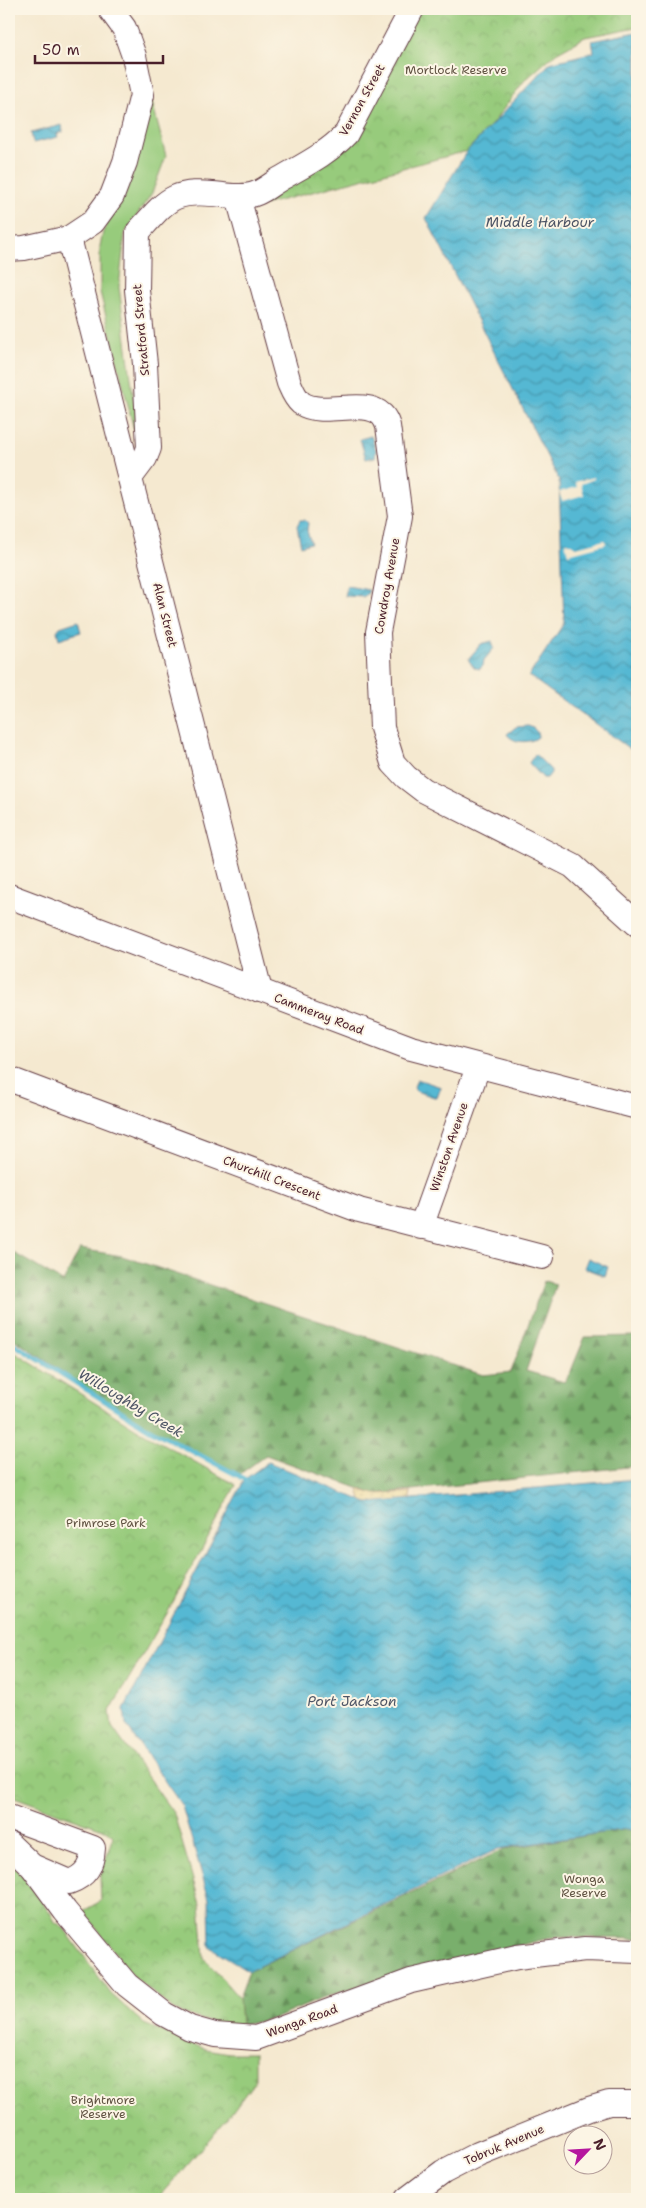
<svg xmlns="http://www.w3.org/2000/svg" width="646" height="2208" font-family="'Shantell Sans',sans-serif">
  <defs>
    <pattern id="forest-firs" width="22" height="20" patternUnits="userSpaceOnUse" patternTransform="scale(1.25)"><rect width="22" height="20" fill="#79af6c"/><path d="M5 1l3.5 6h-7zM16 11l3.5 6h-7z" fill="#658e59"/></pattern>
    <pattern id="sand-dots" width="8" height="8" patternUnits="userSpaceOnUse" patternTransform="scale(1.25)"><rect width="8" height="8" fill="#eeda9e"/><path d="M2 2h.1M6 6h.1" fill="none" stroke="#cebb88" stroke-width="1.8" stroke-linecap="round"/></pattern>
    <pattern id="park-crowns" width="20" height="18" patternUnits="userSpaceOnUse" patternTransform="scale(1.25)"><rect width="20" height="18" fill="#97cb7c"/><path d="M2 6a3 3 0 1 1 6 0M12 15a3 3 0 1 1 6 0" fill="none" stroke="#84ae6b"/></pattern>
    <pattern id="water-waves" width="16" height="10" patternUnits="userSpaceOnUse" patternTransform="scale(1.25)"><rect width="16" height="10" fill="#54b8d3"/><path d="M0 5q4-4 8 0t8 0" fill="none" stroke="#4895ab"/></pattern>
  </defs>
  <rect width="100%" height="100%" fill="#fcf5e5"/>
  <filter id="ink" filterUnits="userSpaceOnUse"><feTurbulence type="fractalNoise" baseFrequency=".02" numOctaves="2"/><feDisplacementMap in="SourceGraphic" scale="10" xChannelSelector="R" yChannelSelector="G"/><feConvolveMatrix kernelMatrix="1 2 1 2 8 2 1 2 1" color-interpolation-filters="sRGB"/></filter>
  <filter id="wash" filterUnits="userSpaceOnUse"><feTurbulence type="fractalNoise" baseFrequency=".0096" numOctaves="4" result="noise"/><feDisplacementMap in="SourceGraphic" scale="20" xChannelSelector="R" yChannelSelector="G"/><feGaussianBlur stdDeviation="1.12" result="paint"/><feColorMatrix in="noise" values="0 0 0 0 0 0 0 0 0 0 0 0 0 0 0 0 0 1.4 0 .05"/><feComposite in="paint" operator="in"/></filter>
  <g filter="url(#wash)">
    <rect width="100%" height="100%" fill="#f5e9d0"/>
    <polygon fill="#97cb7c" stroke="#707554" points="151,98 166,156 152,193 125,233 119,287 138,432 136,438 100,292 100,246 103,232 132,176"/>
    <g fill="url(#forest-firs)" stroke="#62674c">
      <polygon points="80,1249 122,1256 483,1375 511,1372 544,1281 556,1284 526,1371 564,1382 570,1373 585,1337 637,1336 637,1466 374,1494 266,1455 240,1474 144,1427 9,1336 9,1250 63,1282"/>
      <polygon points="627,1829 637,1832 637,1939 555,1937 410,1971 328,1996 276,2018 241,2025 239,1998 249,1971 504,1849"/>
    </g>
    <polygon fill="url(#sand-dots)" stroke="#9c7c64" points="358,1489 374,1494 411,1492 406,1515 364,1509"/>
    <g fill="url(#park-crowns)" stroke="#707554">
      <polygon points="418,9 637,9 637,27 585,37 556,53 524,81 493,123 467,151 252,208 343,149"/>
      <polygon points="9,1349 138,1430 236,1485 173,1603 110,1711 112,1727 174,1814 200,1904 204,1958 239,1998 241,2025 221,2026 174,2010 133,1976 83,1911 101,1901 100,1877 113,1836 108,1831 9,1795"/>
      <polygon points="9,1859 50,1912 55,1922 63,1927 111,1994 144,2024 205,2049 230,2053 255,2053 255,2081 226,2120 157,2199 9,2199"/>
    </g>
    <g fill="url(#water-waves)" stroke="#4f6c7f">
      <polygon points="637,32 637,754 529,676 564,623 559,480 426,218 467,151 550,63 594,52 592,41"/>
      <polygon points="62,125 63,132 57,134 58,137 33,143 31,133"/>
      <polygon points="371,436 376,450 375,457 366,459 360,439"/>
      <polygon points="300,520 305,520 308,523 307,531 311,543 301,546 297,526"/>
      <polygon points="347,586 369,590 368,593 363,597 345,596"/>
      <polygon points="78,621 81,632 59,639 57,631 60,627"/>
      <polygon points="492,641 494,648 484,660 483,666 480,669 475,668 469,661 469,658 481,644"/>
      <path d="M528 726C534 728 538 731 538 737 530 744 512 743 507 734L516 727Z"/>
      <polygon points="535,754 551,770 551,773 547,778 543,778 529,763"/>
      <polygon points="417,1079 441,1087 437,1098 416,1091 414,1087"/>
      <polygon points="588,1258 608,1267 605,1276 584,1268"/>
      <polygon points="268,1462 368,1503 637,1479 637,1832 627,1829 498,1849 249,1971 210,1947 209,1899 182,1806 126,1725 124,1709 245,1479"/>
    </g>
    <g fill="#f5e9d0">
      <polygon points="594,477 594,479 581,484 584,495 562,501 559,492 577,487 575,482"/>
      <polygon points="605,540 606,544 568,554 565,543 568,542 576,547"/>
    </g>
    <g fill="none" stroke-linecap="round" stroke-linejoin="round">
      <polyline stroke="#54b8d3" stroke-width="5" points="9,1341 148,1428 245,1479"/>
    </g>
  </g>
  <g filter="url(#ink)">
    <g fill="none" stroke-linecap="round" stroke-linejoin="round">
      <defs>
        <g id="minor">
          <path d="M238 197 289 383C292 390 295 398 301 403 322 418 364 397 382 415 385 418 387 423 388 426L400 516 378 632 382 728 393 763 406 777 423 790 573 866 637 924"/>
          <polyline points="69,238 260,991"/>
          <polyline points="9,249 24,248 69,238 93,222 112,196 125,162 142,95 134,56 124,28 110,9"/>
          <path d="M130 478 145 458 149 448 145 364 137 290 138 232C169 197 174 189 223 195 234 196 247 198 257 193 265 190 273 183 280 179 304 165 327 154 346 134L412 9"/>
          <polyline points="9,896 411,1048 637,1107"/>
          <polyline points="9,1079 359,1210 542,1257"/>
          <polyline points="421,1227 478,1067"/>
          <path d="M9 1817 93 1848C92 1866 86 1876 69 1882L32 1866 9 1844"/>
          <polyline points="32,1866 65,1911 127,1985 164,2014 190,2028 215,2035 256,2038 411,1981 517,1957 585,1949 637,1951"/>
          <polyline points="407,2199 443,2172 478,2154 589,2109 609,2103 637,2103"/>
        </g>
      </defs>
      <use href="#minor" stroke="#643d44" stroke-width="26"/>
      <use href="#minor" stroke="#fff" stroke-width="24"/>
    </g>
  </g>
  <g text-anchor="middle" stroke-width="4" stroke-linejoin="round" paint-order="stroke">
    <g font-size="12" fill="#615343" stroke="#fcf5e5">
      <text x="456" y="74">Mortlock Reserve</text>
      <text x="106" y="1527">Primrose Park</text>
      <text x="584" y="1883">Wonga<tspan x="584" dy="14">Reserve</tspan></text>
      <text x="103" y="2104">Brightmore<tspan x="103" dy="14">Reserve</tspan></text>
    </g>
    <g font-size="12" fill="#4a1f2b" stroke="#fcf5e5">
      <text transform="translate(362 100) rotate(-61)" y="4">Vernon Street</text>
      <text transform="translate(141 330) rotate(-95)" y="4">Stratford Street</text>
      <text transform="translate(387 586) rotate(-80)" y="4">Cowdroy Avenue</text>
      <text transform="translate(165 615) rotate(76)" y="4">Alan Street</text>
      <text transform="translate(319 1014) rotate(21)" y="4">Cammeray Road</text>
      <text transform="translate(449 1147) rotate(-71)" y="4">Winston Avenue</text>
      <text transform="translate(272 1178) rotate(21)" y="4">Churchill Crescent</text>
      <text transform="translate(302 2021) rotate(-20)" y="4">Wonga Road</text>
      <text transform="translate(504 2145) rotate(-23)" y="4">Tobruk Avenue</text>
    </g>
    <g font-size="14" font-style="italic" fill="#4e5566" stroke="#fcf5e5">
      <text x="540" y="227">Middle Harbour</text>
      <text transform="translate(131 1403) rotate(31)" y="5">Willoughby Creek</text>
      <text x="352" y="1706">Port Jackson</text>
    </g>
  </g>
  <rect width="646" height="2208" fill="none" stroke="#fcf5e5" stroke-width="30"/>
  <g transform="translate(588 2150) rotate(65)"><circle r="24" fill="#fcf5e5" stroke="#b59f9b"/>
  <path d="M0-4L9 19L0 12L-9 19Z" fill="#b5179e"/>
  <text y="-8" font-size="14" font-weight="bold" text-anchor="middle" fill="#4a1f2b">N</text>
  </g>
  <path d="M35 55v8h128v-8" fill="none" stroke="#4a1f2b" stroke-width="2.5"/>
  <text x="42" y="55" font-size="15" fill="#4a1f2b" stroke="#fcf5e5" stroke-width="4" paint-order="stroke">50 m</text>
</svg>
